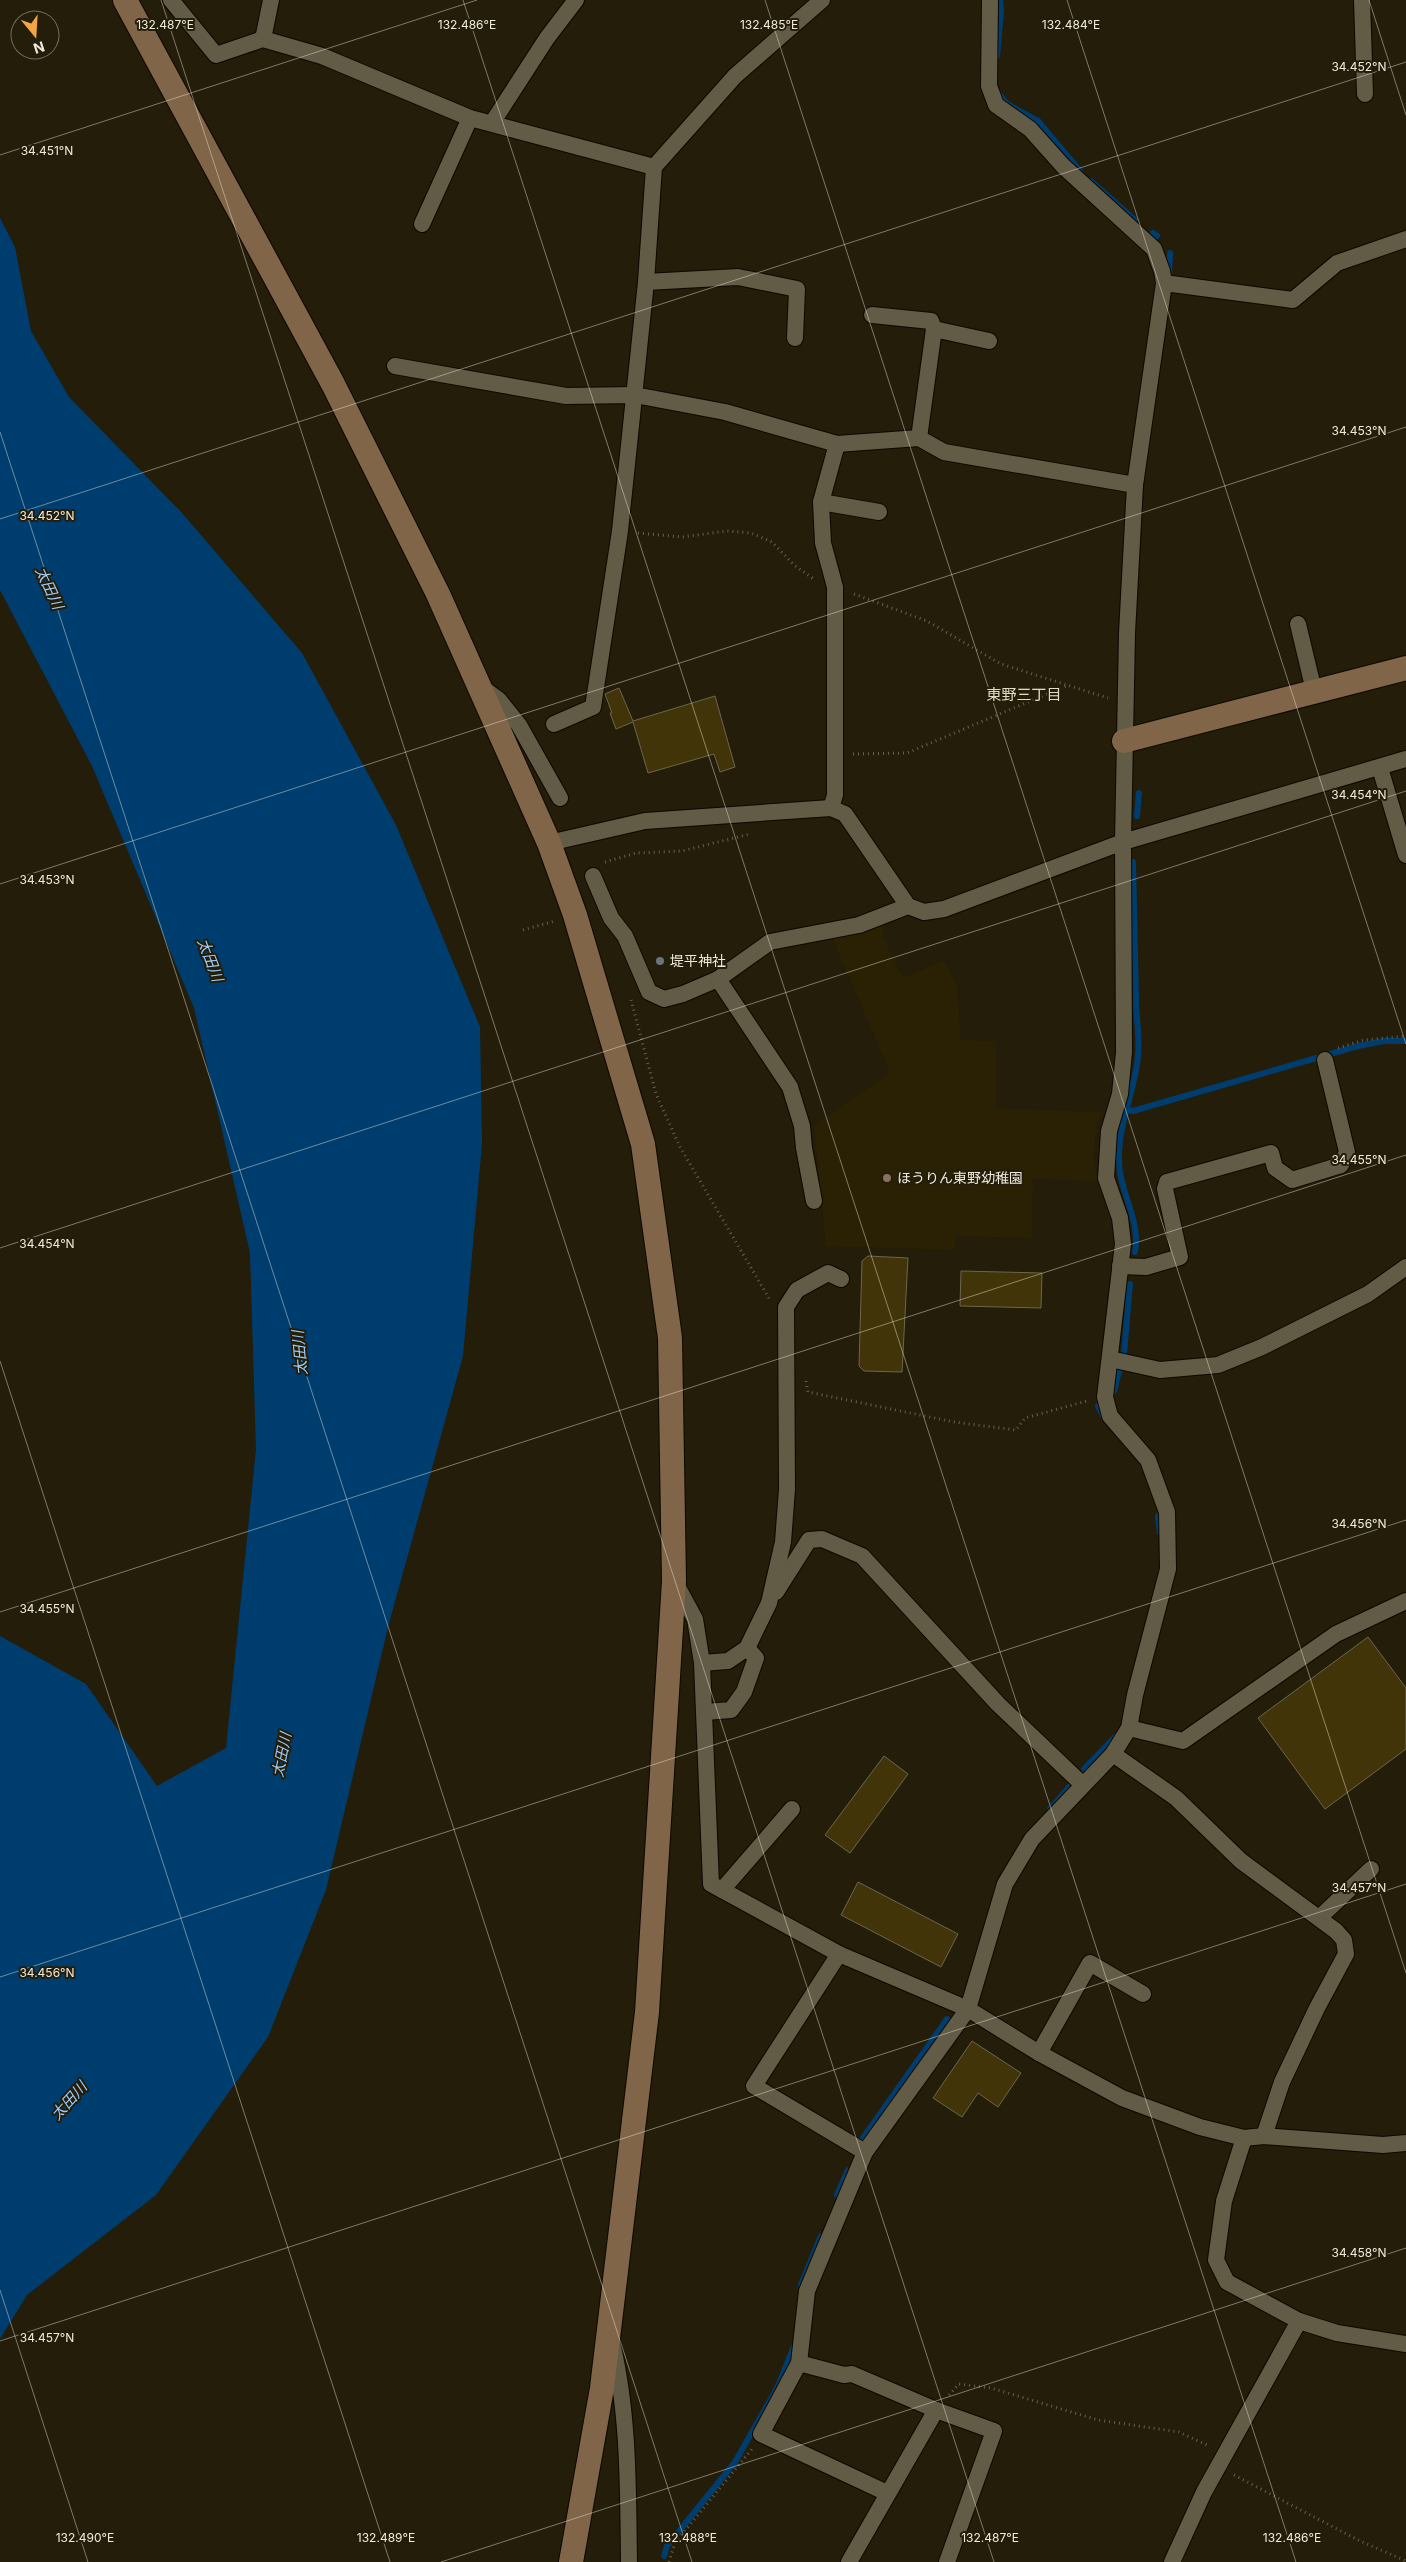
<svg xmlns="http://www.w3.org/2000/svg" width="1406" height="2562" font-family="Inter,'Noto Sans JP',sans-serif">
  <rect width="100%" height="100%" fill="#231d09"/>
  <polygon fill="#2a2105" points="887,920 882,935 903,978 943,960 957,984 961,1040 996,1041 996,1108 1102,1112 1096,1128 1094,1159 1097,1181 1033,1179 1032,1238 956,1236 955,1250 826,1246 814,1126 890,1073 831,935"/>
  <polygon fill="#003d6f" points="0,218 15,247 31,331 69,397 182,513 302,653 396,825 480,1027 482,1144 463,1356 388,1627 326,1890 268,2037 156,2195 27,2295 0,2339 0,1636 86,1684 157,1786 226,1748 256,1449 250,1253 194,1008 92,766 0,590"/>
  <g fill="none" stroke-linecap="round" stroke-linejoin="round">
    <g stroke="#003d6f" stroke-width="6">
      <polyline points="997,56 1001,10 1000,0"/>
      <polyline points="998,93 1007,104 1038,121 1080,171"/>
      <polyline points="1091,181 1135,220"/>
      <polyline points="1153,233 1157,236"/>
      <polyline points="1169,277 1170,253"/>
      <polyline points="1137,816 1139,793"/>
      <path d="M1133 862C1134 908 1135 953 1136 999 1136 1017 1140 1037 1138 1056 1135 1091 1118 1124 1119 1160 1119 1192 1141 1219 1135 1252"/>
      <polyline points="1128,1110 1133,1111 1358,1046 1384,1041 1406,1041"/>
      <polyline points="1124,1354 1130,1284"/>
      <polyline points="1114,1391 1120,1368"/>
      <polyline points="1098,1406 1103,1416"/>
      <polyline points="1158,1516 1160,1533"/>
      <polyline points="1084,1769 1118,1734"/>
      <polyline points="1050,1809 1070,1786"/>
      <polyline points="863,2138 947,2019"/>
      <polyline points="837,2195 848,2170"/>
      <polyline points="801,2285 821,2236"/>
      <polyline points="664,2556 667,2546 735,2462 778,2386 794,2346"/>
    </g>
  </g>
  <g fill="#413408" stroke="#6d6650">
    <polygon points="619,688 633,721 715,696 735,767 720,772 714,754 648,773 633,722 616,729 610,713 612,713 605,694"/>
    <polygon points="868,1256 908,1258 902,1372 864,1371 859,1366 862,1261"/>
    <polygon points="961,1271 1042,1273 1041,1308 960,1306"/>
    <polygon points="1368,1637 1406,1688 1406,1749 1325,1809 1258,1718"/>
    <polygon points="884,1756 908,1774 850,1853 825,1835"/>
    <polygon points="858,1882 958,1934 941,1967 841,1915"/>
    <polygon points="972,2041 1021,2073 998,2107 978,2093 962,2117 933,2098"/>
  </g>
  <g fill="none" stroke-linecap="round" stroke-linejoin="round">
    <defs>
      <g id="street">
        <polyline points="171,0 216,55 263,39 322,56 470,118 654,167"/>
        <polyline points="1362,0 1365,94"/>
        <polyline points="263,39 271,0"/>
        <polyline points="492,123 547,38 576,0"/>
        <polyline points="422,224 470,118"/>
        <polyline points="646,282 738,277 797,289 795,338"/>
        <polyline points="1164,283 1293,300 1337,263 1406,239"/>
        <polyline points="872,315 931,321 934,329 989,341"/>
        <polyline points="395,366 566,396 635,395 725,412 837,444 919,438 944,452 1135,485"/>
        <polyline points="919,438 934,329"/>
        <polyline points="821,502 879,512"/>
        <polyline points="1298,624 1314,691"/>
        <polyline points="480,686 499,700 519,725 560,798"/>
        <polyline points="554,724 593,707 620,531 646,282 654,167 735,76 822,0"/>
        <polyline points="1380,768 1406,855"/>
        <polyline points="831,808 835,795 835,587 823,543 821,502 837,444"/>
        <polyline points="549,843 645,821 831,808 845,814 908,906 924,912 944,909 1123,842 1406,759"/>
        <polyline points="593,876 611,918 625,936 649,992 664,999 683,994 718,979"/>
        <polyline points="814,1201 804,1148 802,1126 790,1087 718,979 770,942 859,925 908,906"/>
        <polyline points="1120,1266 1146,1267 1180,1257 1165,1189 1167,1182 1271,1153 1275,1168 1292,1180 1341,1165 1347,1152 1325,1060"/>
        <polyline points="1110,1359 1160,1370 1218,1365 1262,1347 1368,1294 1406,1267"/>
        <polyline points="675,1582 695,1619 702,1663 711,1884 839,1954 968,2009 1039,2053 1122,2098 1200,2127 1244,2138 1264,2136 1383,2145 1406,2143"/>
        <polyline points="776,1592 809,1540 822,1539 862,1556 998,1704 1082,1784"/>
        <polyline points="702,1663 728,1661 747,1648 769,1603 783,1542 787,1489 786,1307 797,1290 828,1273 841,1279"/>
        <polyline points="705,1712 731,1710 744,1692 756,1658 747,1648"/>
        <polyline points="1129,1728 1183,1741 1336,1634 1406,1601"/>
        <polyline points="1113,1754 1176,1798 1241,1861 1336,1931 1344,1940 1346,1954 1317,2008 1282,2082 1264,2136"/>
        <polyline points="722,1890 792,1809"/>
        <polyline points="1319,1918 1371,1869"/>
        <polyline points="839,1954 754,2086 865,2152"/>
        <polyline points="1039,2053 1090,1963 1143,1994"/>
        <polyline points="1244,2138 1224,2201 1216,2260 1227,2282 1299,2321 1337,2333 1406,2344"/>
        <path d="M612 2343C629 2414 628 2489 629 2562"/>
        <polyline points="799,2363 844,2375 852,2374 936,2410 994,2431 947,2562"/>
        <polyline points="887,2493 761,2434 799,2363 807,2291 865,2152 968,2009 1005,1884 1032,1839 1113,1754 1129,1728 1135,1695 1168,1569 1167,1512 1148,1460 1110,1416 1105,1397 1123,1244 1120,1218 1106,1178 1109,1131 1120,1094 1124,1052 1123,842 1127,633 1135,485 1164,283 1162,271 1154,249 1063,166 1030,129 996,105 989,86 990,0"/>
        <polyline points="849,2562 936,2410"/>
        <polyline points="1172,2562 1204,2492 1299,2321"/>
      </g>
      <g id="secondary">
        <polyline points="125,0 333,384 438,594 549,843 575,915 643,1144 670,1338 674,1581 647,2012 602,2388 571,2562"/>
        <polyline points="1124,741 1406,668"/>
      </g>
    </defs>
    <use href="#street" stroke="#0d0700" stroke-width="18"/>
    <use href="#secondary" stroke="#0d0700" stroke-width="26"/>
    <g stroke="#66604f" stroke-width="3" stroke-dasharray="1 4" stroke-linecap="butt">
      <polyline points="638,533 682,537 727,531 751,533 772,542 794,565 815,580"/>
      <polyline points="854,594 927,621 1001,664 1108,698"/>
      <polyline points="853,754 907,753 1066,686"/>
      <polyline points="605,862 636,853 682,851 750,834"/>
      <polyline points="523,930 555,921"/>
      <polyline points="631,1000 656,1094 680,1147 770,1300"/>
      <polyline points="1338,1048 1364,1040 1406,1036"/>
      <polyline points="806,1381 808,1392 954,1422 1016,1430 1025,1418 1087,1401"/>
      <polyline points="949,2395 959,2384 991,2388 1098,2420 1179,2432 1209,2446"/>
      <polyline points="1234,2475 1358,2540 1406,2561"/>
      <polyline points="669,2562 675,2543 752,2449"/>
    </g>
    <use href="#street" stroke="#625b45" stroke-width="16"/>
    <use href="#secondary" stroke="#816548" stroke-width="24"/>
  </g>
  <path fill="none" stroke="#eeeadd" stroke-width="1" stroke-opacity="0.45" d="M161 0 994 2562M463 0 1296 2562M765 0 1406 1973M1067 0 1406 1044M1369 0 1406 115M0 155 477 0M0 432 692 2562M0 519 1406 62M0 884 1406 427M0 1248 1406 791M0 1361 390 2562M0 1612 1406 1155M0 1977 1406 1520M0 2290 88 2562M0 2341 1406 1884M441 2562 1406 2248"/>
  <circle fill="#6b7280" stroke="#231d09" stroke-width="2" cx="660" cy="961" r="5"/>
  <circle fill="#8d6e63" stroke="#231d09" stroke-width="2" cx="887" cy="1178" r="5"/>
  <g text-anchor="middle" stroke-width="4" stroke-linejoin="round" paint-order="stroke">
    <g font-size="14" fill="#eeeadd" stroke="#231d09" text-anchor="start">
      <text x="670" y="966">堤平神社</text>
      <text x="897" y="1183">ほうりん東野幼稚園</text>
    </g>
    <g font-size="15" font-style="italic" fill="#9ecaf7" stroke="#231d09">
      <text transform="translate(49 588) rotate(65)" y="5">太田川</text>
      <text transform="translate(210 960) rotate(69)" y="5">太田川</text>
      <text transform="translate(300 1353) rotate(-95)" y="5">太田川</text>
      <text transform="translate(282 1755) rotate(-79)" y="5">太田川</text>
      <text transform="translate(69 2101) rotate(-48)" y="5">太田川</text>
    </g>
    <g font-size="15" fill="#e4dbc2" stroke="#231d09">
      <text x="1024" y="700">東野三丁目</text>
    </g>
  </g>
  <g font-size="12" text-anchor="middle" fill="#eeeadd" stroke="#231d09" stroke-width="4" stroke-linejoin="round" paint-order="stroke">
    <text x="165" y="29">132.487°E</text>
    <text x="467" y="29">132.486°E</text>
    <text x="769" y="29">132.485°E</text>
    <text x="1071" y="29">132.484°E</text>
    <text x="1359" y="71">34.452°N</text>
    <text x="47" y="155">34.451°N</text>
    <text x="1359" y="435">34.453°N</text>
    <text x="47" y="520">34.452°N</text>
    <text x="1359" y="799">34.454°N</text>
    <text x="47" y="884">34.453°N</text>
    <text x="1359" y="1164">34.455°N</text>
    <text x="47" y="1248">34.454°N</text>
    <text x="1359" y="1528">34.456°N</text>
    <text x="47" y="1613">34.455°N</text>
    <text x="1359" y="1892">34.457°N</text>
    <text x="47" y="1977">34.456°N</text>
    <text x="1359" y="2257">34.458°N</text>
    <text x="47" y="2342">34.457°N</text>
    <text x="85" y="2542">132.490°E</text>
    <text x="386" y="2542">132.489°E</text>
    <text x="688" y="2542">132.488°E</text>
    <text x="990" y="2542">132.487°E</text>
    <text x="1292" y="2542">132.486°E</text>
  </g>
  <g transform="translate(35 35) rotate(162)"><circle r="24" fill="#231d09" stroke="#746f5e"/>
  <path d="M0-4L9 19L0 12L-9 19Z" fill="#f2a541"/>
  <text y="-8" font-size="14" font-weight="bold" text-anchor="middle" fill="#eeeadd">N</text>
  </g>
</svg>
